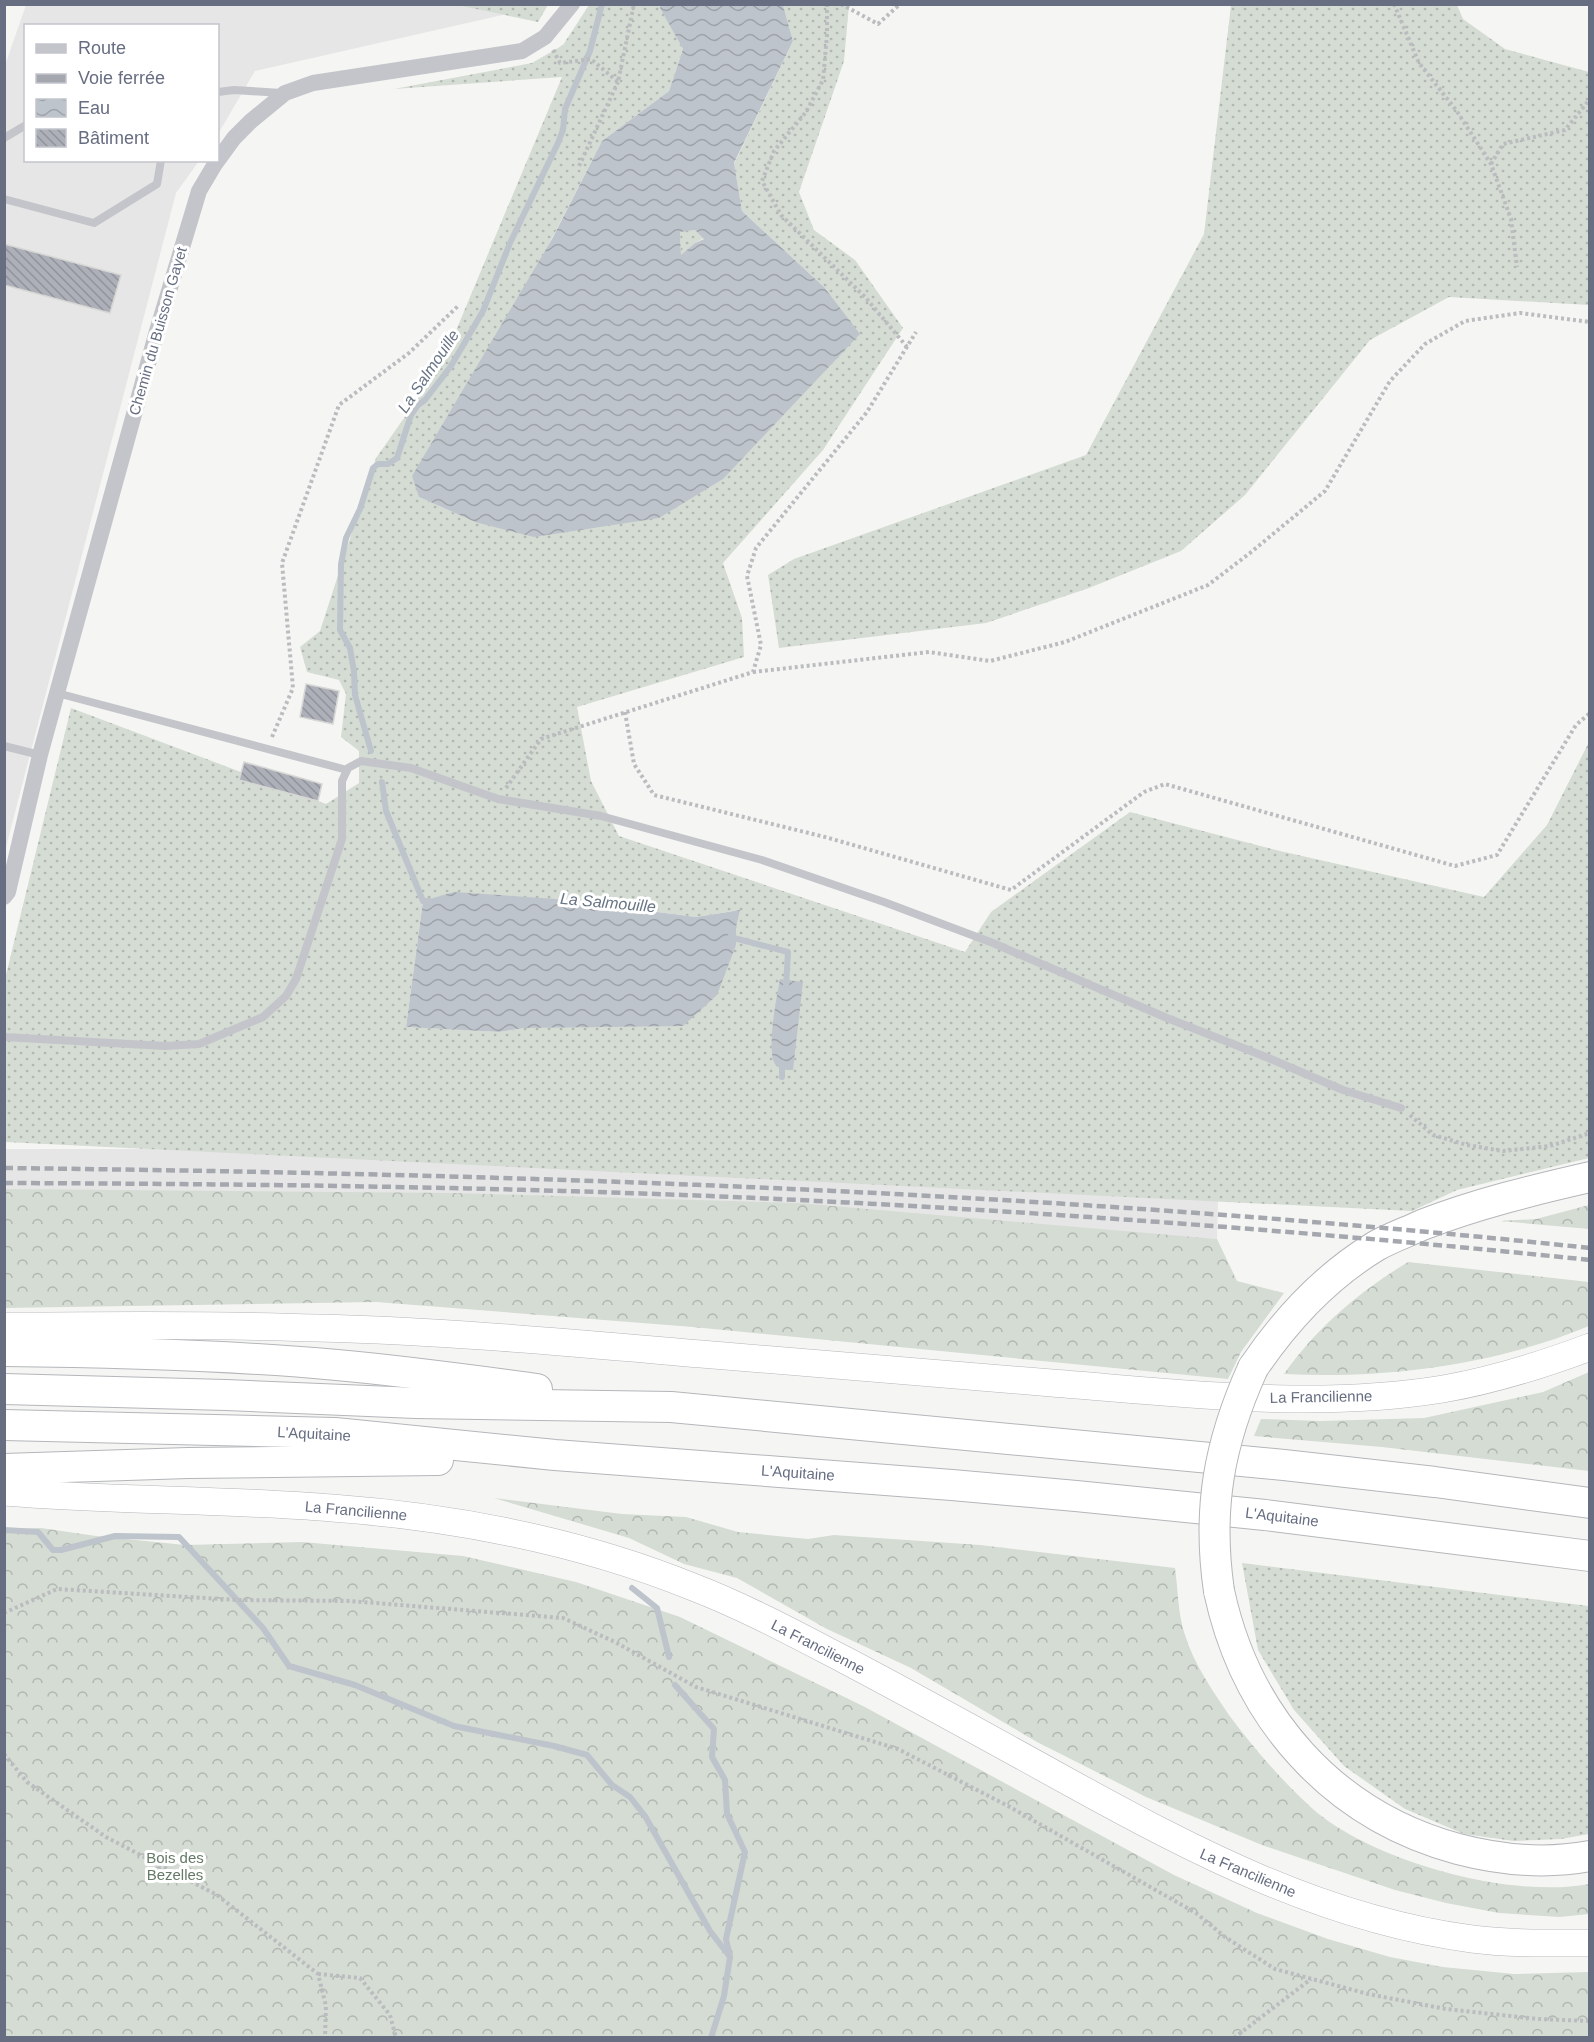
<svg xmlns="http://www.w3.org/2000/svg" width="1594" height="2042" font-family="Helvetica,sans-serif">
  <defs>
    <pattern id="grass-dots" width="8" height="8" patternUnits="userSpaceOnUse" patternTransform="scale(1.5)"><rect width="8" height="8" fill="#d5dcd4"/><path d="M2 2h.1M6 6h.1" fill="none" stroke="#b1b7b1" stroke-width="1.8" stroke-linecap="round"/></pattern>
    <pattern id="forest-crowns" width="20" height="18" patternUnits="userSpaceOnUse" patternTransform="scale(1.5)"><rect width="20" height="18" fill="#d5dcd4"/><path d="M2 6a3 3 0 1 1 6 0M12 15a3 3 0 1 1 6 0" fill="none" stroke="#b1b7b1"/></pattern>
    <pattern id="water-waves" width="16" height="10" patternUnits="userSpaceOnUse" patternTransform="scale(1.5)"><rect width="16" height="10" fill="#bec4cb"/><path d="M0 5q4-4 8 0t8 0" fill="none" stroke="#9ea3aa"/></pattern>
    <pattern id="building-back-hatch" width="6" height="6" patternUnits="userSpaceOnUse" patternTransform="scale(1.5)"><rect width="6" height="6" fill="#adb0b8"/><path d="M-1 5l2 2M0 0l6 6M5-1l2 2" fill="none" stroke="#91939b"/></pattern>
  </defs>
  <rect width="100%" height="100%" fill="#f5f6f3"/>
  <g fill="#e6e6e6">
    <polygon points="457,4 507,14 255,71 218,134 218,26 26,26 26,160 199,161 176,193 5,851 4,68 26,5"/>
    <polygon points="5,1149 473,1149 1218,1200 1217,1239 744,1213 5,1198"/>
  </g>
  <g fill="url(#grass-dots)" fill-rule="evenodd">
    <polygon points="457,5 548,5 538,22"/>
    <path d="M589 5H661V8L683 49 669 91 602 141 419 497 475 522 824 287 742 211 734 164 793 41 783 5H849L844 61 799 192 814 230 855 260 903 328 823 450 723 563 742 618 744 657 577 707 591 781 619 836 965 952 991 912 1130 812 1280 851 1484 897 1547 825 1589 742V1158L1457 1190 1412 1211 5 1142V979L71 708 326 804 359 783V751L341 737 346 694 339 680 307 672 300 647 320 631 376 458 442 364 562 77 394 89 532 63 563 45ZM556 899 696 917 739 910 735 927 736 945 525 1028 499 1032 406 1027 423 901Z"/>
    <polygon points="1231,5 1457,5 1463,19 1505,49 1589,72 1589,305 1449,297 1370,340 1245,495 1181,551 1089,588 986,623 779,648 768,575 794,559 1086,455 1204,234"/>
    <polygon points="695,230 704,238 695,243 681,256 680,231"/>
    <polygon points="1242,1563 1589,1606 1589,1834 1561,1839 1514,1841 1464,1834 1405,1809 1344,1766 1294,1710 1258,1650"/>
  </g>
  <g fill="url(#forest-crowns)">
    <polygon points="5,1189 454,1193 798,1203 1217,1239 1237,1281 1284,1293 1241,1352 1228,1379 693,1327 376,1302 5,1308"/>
    <polygon points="1589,1205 1589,1229 1500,1221 1536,1219"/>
    <path d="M1408 1262 1589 1282V1326C1495 1365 1386 1379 1284 1374 1317 1327 1359 1292 1408 1262Z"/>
    <polygon points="1589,1372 1589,1471 1382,1447 1254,1436 1261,1419 1321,1421 1424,1418 1543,1392"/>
    <path d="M494 1498 622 1514 686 1517 738 1532 808 1539 834 1535 980 1545 1175 1568C1178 1588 1178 1616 1185 1635 1194 1664 1212 1690 1229 1715 1254 1749 1283 1782 1314 1810 1375 1862 1511 1899 1589 1884V1914L1560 1917 1499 1913 1446 1903 1395 1890 1262 1845 1146 1797 1037 1742 911 1668 827 1629 737 1578 684 1564 629 1538Z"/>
    <polygon points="41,1528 96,1536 185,1545 302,1542 463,1556 576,1582 680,1617 863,1706 1174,1875 1257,1913 1328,1939 1390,1957 1443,1967 1514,1974 1589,1972 1589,2037 5,2037 5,1529"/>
  </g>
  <g fill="url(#water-waves)" fill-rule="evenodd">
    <path d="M661 5H783L793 41 734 163 742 211 824 287 860 334 723 479 659 518 534 537 475 522 419 497 412 476 552 239 602 141 669 91 683 49 660 8ZM695 230 704 239 695 243 681 255 680 232Z"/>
    <polygon points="454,892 556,899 696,917 740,910 736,927 736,945 717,995 683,1026 525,1028 499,1032 406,1027 423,901"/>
    <path d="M780 979 803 982 793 1070C786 1070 780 1070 775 1064 766 1050 777 995 780 979Z"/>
  </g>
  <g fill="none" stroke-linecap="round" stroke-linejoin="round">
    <g stroke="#bec4cb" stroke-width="6">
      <polyline points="371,751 355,695 354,672 350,648 340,630 341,564 346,538 360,509 373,468 378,464 388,464 397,458 411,415 418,405 425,400 451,366 483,311 510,243 558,143 563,130 565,109 590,51 602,4"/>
      <polyline points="382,782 386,811 423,901 429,901"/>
      <polyline points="730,937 788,952 786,987"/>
      <polyline points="782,1077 782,1063"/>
      <polyline points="4,1530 38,1532 53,1550 61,1550 115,1536 179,1537 263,1628 289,1666 355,1685 454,1726 554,1746 587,1755 612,1785 630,1797 645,1816 710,1931 730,1957"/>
      <polyline points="632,1588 657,1608 669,1657"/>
      <polyline points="675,1685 714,1729 712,1757 725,1780 727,1814 745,1852 726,1939 730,1957 724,1996 711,2038"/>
    </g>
  </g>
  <g fill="url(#building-back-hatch)" stroke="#d7d7d5" stroke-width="1.5">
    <polygon points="4,244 121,275 110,313 4,285"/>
    <polygon points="306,684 339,691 333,724 300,717"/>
    <polygon points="244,762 322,784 318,801 239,780"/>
  </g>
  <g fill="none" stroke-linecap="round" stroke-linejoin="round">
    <defs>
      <g id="trunk">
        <path d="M4 1326C109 1326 213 1324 317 1328 445 1331 573 1343 701 1354 818 1363 935 1373 1052 1383 1181 1393 1314 1410 1443 1389 1494 1380 1542 1365 1590 1347"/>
        <path d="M4 1492C114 1501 223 1499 332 1508 454 1517 579 1541 693 1587 745 1607 795 1634 845 1660 919 1699 993 1740 1067 1781 1194 1851 1325 1920 1472 1939 1511 1944 1550 1943 1590 1943"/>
      </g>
      <g id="motorway">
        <path d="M4 1351C116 1352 227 1355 337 1365 404 1371 470 1380 537 1389"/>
        <path d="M1253 1368C1286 1319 1325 1277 1376 1246 1390 1238 1407 1232 1422 1225 1476 1204 1533 1190 1590 1177"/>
        <polyline points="4,1389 226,1395 416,1403 671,1407 1284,1465 1435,1482 1590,1503"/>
        <polyline points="4,1425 335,1433 555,1455 952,1485 1076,1496 1265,1515 1590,1556"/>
        <polyline points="4,1469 188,1463 438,1460"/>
        <path d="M1219 1591C1246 1717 1332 1815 1458 1849 1500 1860 1547 1864 1590 1856"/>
      </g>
    </defs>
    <use href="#trunk" stroke="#b4b6ba" stroke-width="28"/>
    <use href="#motorway" stroke="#b4b6ba" stroke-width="32"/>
    <g stroke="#bbbcbf" stroke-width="4" stroke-dasharray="3 3" stroke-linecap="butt">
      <polyline points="827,4 827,35 823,80 806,112 774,151 762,181 781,215 865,297 907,347"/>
      <polyline points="841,4 878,24 900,4"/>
      <polyline points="1394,4 1419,63 1456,110 1491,164 1511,219 1517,267"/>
      <polyline points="553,50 560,63 591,59 618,82 634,4"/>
      <polyline points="1491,164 1503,144 1565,130 1590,99"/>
      <polyline points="579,166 618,82"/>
      <polyline points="753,672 929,652 990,661 1065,642 1208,585 1250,553 1325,491 1390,381 1425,344 1465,321 1520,313 1590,322"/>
      <polyline points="625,712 634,764 654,795 825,837 1011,890 1144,792 1165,784 1455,866 1497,855 1576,725 1590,713"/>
      <polyline points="272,737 293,688 282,563 339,405 409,353 458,306"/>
      <polyline points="506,788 541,739 753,672 761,645 747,576 756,548 867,412 916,332"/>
      <polyline points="1410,1115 1433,1135 1467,1145 1503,1151 1550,1146 1590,1133"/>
      <polyline points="4,1613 57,1589 238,1600 350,1601 563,1618 615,1642 696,1687 898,1749 1008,1806 1196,1913 1225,1937 1275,1969 1368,1994 1446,2009 1538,2019 1590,2021"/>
      <polyline points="4,1754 27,1782 106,1837 217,1895 318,1974 326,2006 325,2038"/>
      <polyline points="318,1974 360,1978 390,2015 396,2038"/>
      <polyline points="1234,2038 1311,1979"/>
    </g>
    <g stroke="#c4c5ca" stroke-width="8">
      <polyline points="218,92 234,90 282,93"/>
      <polyline points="4,138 26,125"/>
      <polyline points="4,199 94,223 157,184 161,160"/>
      <polyline points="57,693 347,770"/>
      <polyline points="4,746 40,755"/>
      <polyline points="4,1037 165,1046 199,1044 263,1017 286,996 296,979 342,839 342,781 348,768 361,761 411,768 498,799 601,816 762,860 884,902 993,943 1167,1018 1266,1057 1343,1090 1401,1108"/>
    </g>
    <polyline stroke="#c4c5ca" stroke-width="16" points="4,897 8,892 40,755 57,693 157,331 199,191 215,164 234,138 251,121 285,93 313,83 522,51 545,37 572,4"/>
    <use href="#trunk" stroke="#fff" stroke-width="27"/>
    <use href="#motorway" stroke="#fff" stroke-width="30"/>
    <g stroke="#a4a7ae" stroke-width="4.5" stroke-dasharray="9 4.5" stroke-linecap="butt">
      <path d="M4 1168C535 1174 1062 1192 1590 1248"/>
      <path d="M4 1183C262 1184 520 1187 778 1199 1049 1212 1320 1232 1590 1260"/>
    </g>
    <defs>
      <path id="motorway-bridge" d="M1219 1591C1207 1509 1219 1443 1253 1368"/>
    </defs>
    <use href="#motorway-bridge" stroke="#b4b6ba" stroke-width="32" stroke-linecap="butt"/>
    <use href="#motorway-bridge" stroke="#fff" stroke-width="30"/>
  </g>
  <g text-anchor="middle" stroke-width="6" stroke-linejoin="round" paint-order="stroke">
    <g font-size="15" fill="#676e82" stroke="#fff">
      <text transform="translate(158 331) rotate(-74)" y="5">Chemin du Buisson Gayet</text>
      <text transform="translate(1321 1397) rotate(-1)" y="5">La Francilienne</text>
      <text transform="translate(314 1434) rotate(3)" y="5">L'Aquitaine</text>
      <text transform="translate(798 1473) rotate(4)" y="5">L'Aquitaine</text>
      <text transform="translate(356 1511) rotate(5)" y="5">La Francilienne</text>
      <text transform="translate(1282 1517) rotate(7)" y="5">L'Aquitaine</text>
      <text transform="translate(818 1647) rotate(27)" y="5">La Francilienne</text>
      <text transform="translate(1248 1873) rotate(23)" y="5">La Francilienne</text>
    </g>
    <g font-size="15" fill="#657967" stroke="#fff">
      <text x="175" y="1863">Bois des<tspan x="175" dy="17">Bezelles</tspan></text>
    </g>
    <g font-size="16" font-style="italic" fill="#687585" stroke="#fff">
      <text transform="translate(428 371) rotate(-56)" y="6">La Salmouille</text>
      <text transform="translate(608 902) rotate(5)" y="6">La Salmouille</text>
    </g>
  </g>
  <rect width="1594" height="2042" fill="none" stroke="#676e82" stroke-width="12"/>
  <rect x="24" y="24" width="195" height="138" fill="#ffffff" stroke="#c2c5cd" stroke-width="1.5"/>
  <rect x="36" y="44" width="30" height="9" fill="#c4c5ca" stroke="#c2c5cd" stroke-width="1.5"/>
  <text x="78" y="54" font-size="18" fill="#676e82">Route</text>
  <rect x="36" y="74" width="30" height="9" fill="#a4a7ae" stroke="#c2c5cd" stroke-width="1.5"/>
  <text x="78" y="84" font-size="18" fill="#676e82">Voie ferrée</text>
  <rect x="36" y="99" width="30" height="18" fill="url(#water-waves)" stroke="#c2c5cd" stroke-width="1.5"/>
  <text x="78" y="114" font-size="18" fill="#676e82">Eau</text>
  <rect x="36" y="129" width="30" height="18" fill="url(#building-back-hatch)" stroke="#c2c5cd" stroke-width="1.5"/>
  <text x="78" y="144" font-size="18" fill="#676e82">Bâtiment</text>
</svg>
